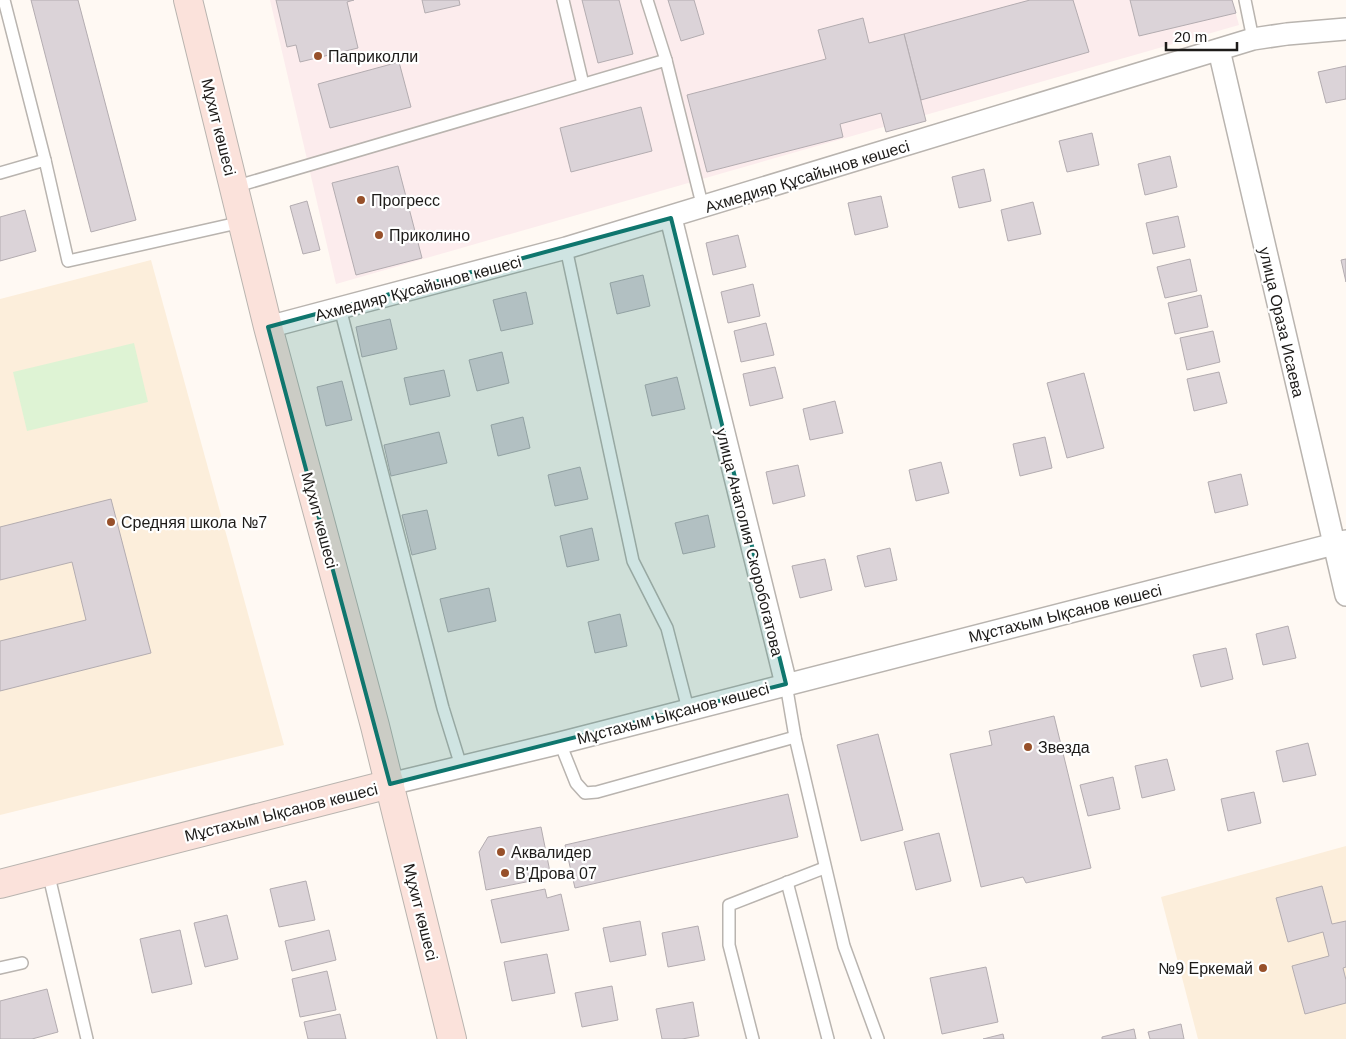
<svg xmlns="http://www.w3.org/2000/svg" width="1346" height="1039" font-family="Arial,sans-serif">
  <rect width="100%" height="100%" fill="#fff9f3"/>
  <polygon fill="#fceced" points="270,0 1232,0 1239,25 336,284"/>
  <g fill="#fceedb">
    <polygon points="151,260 284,745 0,815 0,299"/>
    <polygon points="1346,846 1346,1039 1198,1039 1161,897"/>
  </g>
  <polygon fill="#def3d4" points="134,343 148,402 27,431 13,372"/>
  <g fill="#dbd3d8" stroke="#b3acb0">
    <polygon points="31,0 78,0 136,220 91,232"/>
    <polygon points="276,0 354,0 347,2 358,48 300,62 296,45 287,47"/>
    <polygon points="422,0 459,0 460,5 425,13"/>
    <polygon points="582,0 619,0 633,54 598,63"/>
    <polygon points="668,0 694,0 704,34 681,41"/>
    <polygon points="1030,0 1073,0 1089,52 921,100 904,34"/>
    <polygon points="1130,0 1232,0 1236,13 1139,36"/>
    <polygon points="863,18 869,43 904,34 926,121 886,132 881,113 840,124 843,137 707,172 687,95 826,59 818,30"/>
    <polygon points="399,62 411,107 330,128 318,84"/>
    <polygon points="1346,66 1346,99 1326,103 1318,72"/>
    <polygon points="641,107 652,151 571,172 560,128"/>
    <polygon points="1092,133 1099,165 1067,172 1059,141"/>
    <polygon points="1170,156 1177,187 1145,195 1138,164"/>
    <polygon points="398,166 422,258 356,275 332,183"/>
    <polygon points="984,169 991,201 959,208 952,177"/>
    <polygon points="881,196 888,227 855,235 848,203"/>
    <polygon points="307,201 320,250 303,254 290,206"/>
    <polygon points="1033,202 1041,234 1008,241 1001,210"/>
    <polygon points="25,210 36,251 0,261 0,217"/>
    <polygon points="1178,216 1185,247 1153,254 1146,223"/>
    <polygon points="738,235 746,267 713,275 706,243"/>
    <polygon points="1190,259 1197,291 1165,298 1157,267"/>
    <polygon points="1346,259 1346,282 1341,260"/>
    <polygon points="643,275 650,306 617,314 610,283"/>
    <polygon points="753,284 760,316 728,323 721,292"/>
    <polygon points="526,292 533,324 501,331 493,300"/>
    <polygon points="1201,295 1208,327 1175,334 1168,303"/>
    <polygon points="390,319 397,349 362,357 356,327"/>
    <polygon points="766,323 774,355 741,362 734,331"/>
    <polygon points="1213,331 1220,362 1187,370 1180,338"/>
    <polygon points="502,352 509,383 477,391 469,360"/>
    <polygon points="775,367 783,398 750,406 743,374"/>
    <polygon points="444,370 450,396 410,405 404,378"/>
    <polygon points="1219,372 1227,403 1194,411 1187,379"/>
    <polygon points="1084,373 1104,448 1067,458 1047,383"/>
    <polygon points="677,377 685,409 652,416 645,385"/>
    <polygon points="342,381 352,420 326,426 317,387"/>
    <polygon points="835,401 843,433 810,440 803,409"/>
    <polygon points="523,417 530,448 498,456 491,425"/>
    <polygon points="439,432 447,463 391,476 384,445"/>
    <polygon points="1045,437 1052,468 1020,476 1013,444"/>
    <polygon points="941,462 949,493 916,501 909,470"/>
    <polygon points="798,465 805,496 773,504 766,472"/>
    <polygon points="580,467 588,499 555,506 548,475"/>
    <polygon points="1241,474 1248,505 1215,513 1208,482"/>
    <polygon points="111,499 151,653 0,691 0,641 86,620 72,562 0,580 0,527"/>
    <polygon points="427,510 436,549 412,555 402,515"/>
    <polygon points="708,515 715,547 683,554 675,523"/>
    <polygon points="592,528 599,560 567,567 560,536"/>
    <polygon points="890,548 897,580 865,587 857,556"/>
    <polygon points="825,559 832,590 800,598 792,566"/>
    <polygon points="489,588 496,621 448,632 440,599"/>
    <polygon points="620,614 627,646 595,653 588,622"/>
    <polygon points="1288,626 1296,658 1263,665 1256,634"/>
    <polygon points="1226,648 1233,679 1201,687 1193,655"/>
    <polygon points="1054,716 1091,868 1026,883 1023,877 981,887 950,754 992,745 989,731"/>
    <polygon points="878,734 903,830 861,841 837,745"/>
    <polygon points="1308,743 1316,775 1283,782 1276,751"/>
    <polygon points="1167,759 1175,790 1142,798 1135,766"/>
    <polygon points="1113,777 1120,809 1088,816 1080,785"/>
    <polygon points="1254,792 1261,823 1228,831 1221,799"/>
    <polygon points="788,794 798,837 575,888 565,845"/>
    <polygon points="541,827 551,877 486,890 479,852 488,837"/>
    <polygon points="939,833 951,881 916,890 904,842"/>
    <polygon points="306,881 315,920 279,927 270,889"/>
    <polygon points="1322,886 1332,924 1346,921 1346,967 1343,968 1346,980 1346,1003 1305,1014 1292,966 1329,956 1323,932 1288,942 1276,898"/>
    <polygon points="545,889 547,898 561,894 569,930 501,943 491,900"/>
    <polygon points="227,915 238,959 205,967 194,923"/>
    <polygon points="640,921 646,955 610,962 603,928"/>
    <polygon points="698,926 705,960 668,967 662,933"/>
    <polygon points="180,930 192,984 152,993 140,939"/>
    <polygon points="329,930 336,960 292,971 285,941"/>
    <polygon points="547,954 555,993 512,1001 504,962"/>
    <polygon points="986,967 998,1022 942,1034 930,978"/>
    <polygon points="327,971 336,1010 300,1017 292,979"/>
    <polygon points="612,986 618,1020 582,1027 575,993"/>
    <polygon points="47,989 58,1032 32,1039 0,1039 0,1001"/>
    <polygon points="693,1002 699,1036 682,1039 662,1039 656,1009"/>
    <polygon points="340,1014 346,1039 308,1039 304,1022"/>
    <polygon points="1181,1024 1184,1039 1150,1039 1148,1032"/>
    <polygon points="1134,1029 1136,1039 1102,1039 1102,1037"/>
    <polygon points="1003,1034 1004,1039 983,1039"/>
  </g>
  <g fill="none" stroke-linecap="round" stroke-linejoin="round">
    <defs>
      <g id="lane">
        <polyline points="4,0 45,160"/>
        <polyline points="563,0 583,84"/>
        <polyline points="647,0 666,60"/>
        <polyline points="1245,0 1253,39"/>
        <polyline points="0,173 45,160 68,261 242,222"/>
        <polyline points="234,187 666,60 703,208"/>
        <polyline points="566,248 633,561 667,628 688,709"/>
        <polyline points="340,308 443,708 461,766"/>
        <polyline points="786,684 795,737 844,946 878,1039"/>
        <polyline points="560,743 576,783 585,793 597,792 795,737"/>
        <polyline points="48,872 87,1039"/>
        <polyline points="787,882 828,1039"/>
        <polyline points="0,968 22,963"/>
        <polyline points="753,1039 729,945 729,905 824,868"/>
      </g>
      <g id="street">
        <polyline points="1219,50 1346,595"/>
        <polyline points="671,218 786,684"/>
        <polyline points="268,327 566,248 1253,39 1287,34 1346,29"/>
        <polyline points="390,784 560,743 1346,541"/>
      </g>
      <g id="secondary">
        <polyline points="188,0 268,327 375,726 452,1039"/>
        <polyline points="0,884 390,784"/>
      </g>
    </defs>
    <use href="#lane" stroke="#b9b4af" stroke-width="14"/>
    <use href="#street" stroke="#b9b4af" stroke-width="24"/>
    <use href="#secondary" stroke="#b9b4af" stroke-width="30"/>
    <use href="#lane" stroke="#fff" stroke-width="11"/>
    <use href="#street" stroke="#fff" stroke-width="21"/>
    <use href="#secondary" stroke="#fbe2db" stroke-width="28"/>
  </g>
  <path fill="#0f766e" fill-opacity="0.2" stroke="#0f766e" stroke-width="4" stroke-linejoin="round" d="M671 218 786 684 390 784 268 327Z"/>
  <g fill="#97502a" stroke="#fff" stroke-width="2">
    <circle cx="318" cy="56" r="5"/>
    <circle cx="361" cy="200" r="5"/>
    <circle cx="379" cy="235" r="5"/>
    <circle cx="111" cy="522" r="5"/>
    <circle cx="1028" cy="747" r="5"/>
    <circle cx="501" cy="852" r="5"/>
    <circle cx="505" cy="873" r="5"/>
    <circle cx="1263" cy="968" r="5"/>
  </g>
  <g text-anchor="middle" stroke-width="4.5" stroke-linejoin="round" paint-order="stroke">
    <g font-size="16" fill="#1d1b19" stroke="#fff" text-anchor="start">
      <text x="328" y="62">Паприколли</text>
      <text x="371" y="206">Прогресс</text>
      <text x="389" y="241">Приколино</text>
      <text x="121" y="528">Средняя школа №7</text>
      <text x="1038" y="753">Звезда</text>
      <text x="511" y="858">Аквалидер</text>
      <text x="515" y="879">В'Дрова 07</text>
      <text x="1253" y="974" text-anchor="end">№9 Еркемай</text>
    </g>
    <g font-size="16" fill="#1d1b19" stroke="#fff">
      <text transform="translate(219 127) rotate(76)" y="6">Мұхит көшесі</text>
      <text transform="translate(807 176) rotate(-17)" y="6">Ахмедияр Құсайынов көшесі</text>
      <text transform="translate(418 288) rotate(-15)" y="6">Ахмедияр Құсайынов көшесі</text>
      <text transform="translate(1282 322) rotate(77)" y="6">улица Ораза Исаева</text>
      <text transform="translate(320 520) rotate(75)" y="6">Мұхит көшесі</text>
      <text transform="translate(750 542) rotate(76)" y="6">улица Анатолия Скоробогатова</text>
      <text transform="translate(1065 613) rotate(-14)" y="6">Мұстахым Ықсанов көшесі</text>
      <text transform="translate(673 713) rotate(-15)" y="6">Мұстахым Ықсанов көшесі</text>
      <text transform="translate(281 812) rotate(-14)" y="6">Мұстахым Ықсанов көшесі</text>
      <text transform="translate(421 912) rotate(76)" y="6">Мұхит көшесі</text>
    </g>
  </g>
  <path d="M1166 42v8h71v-8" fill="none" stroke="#1d1b19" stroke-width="2.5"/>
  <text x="1174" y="42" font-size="15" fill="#1d1b19" stroke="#ffffff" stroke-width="4" paint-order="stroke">20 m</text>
</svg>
